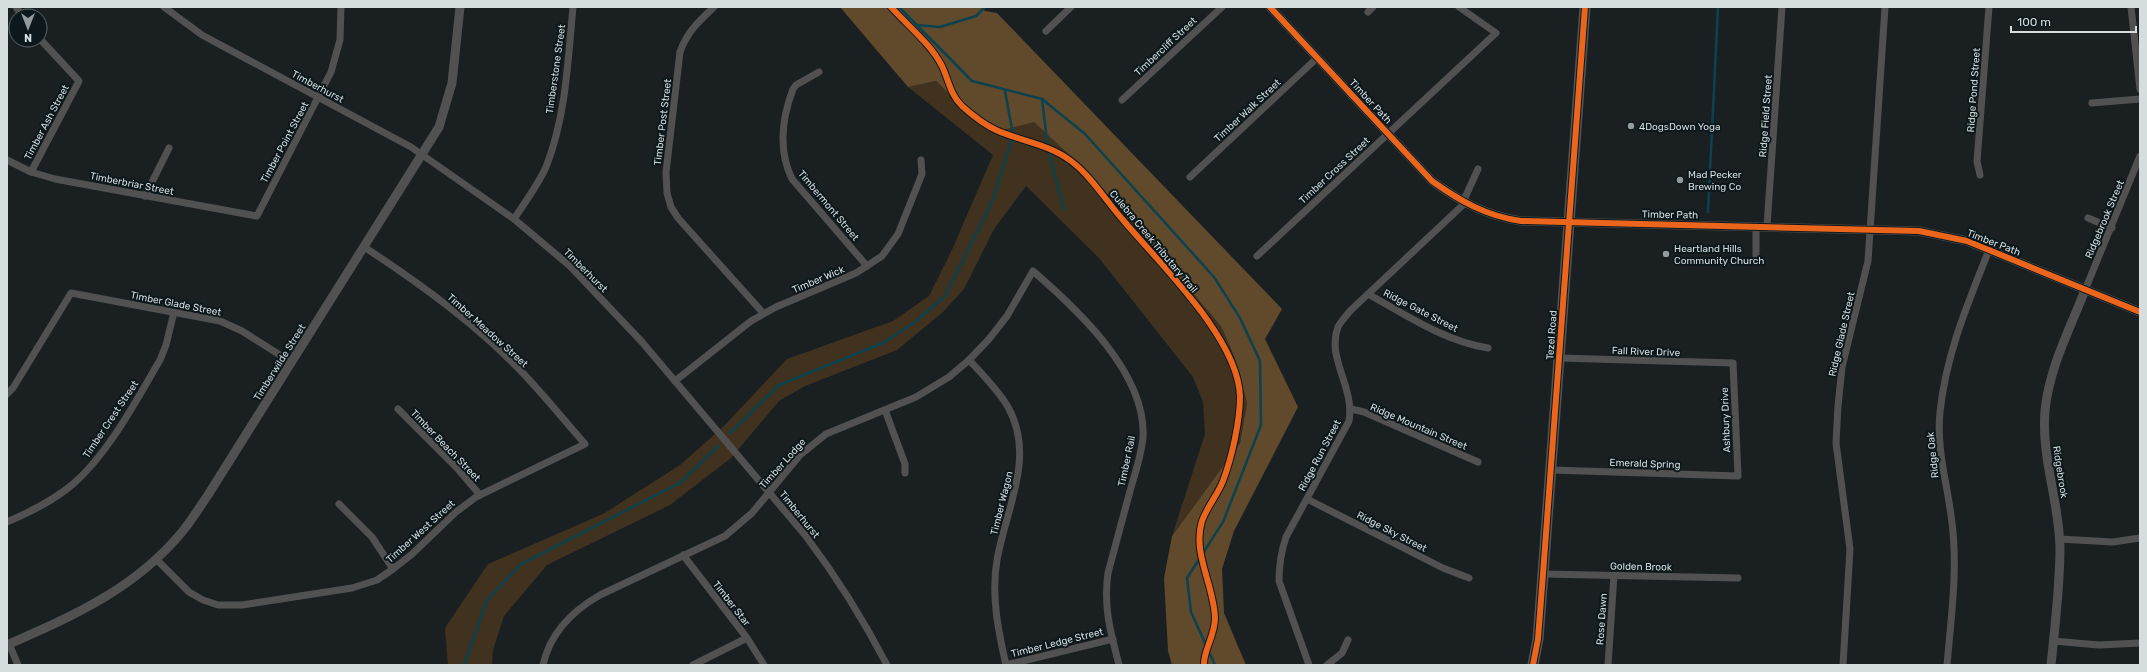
<svg xmlns="http://www.w3.org/2000/svg" width="2147" height="672" font-family="Rubik,sans-serif">
  <rect width="100%" height="100%" fill="#1a2022"/>
  <polygon fill="#41311f" points="936,81 974,118 1003,130 1034,121 1090,174 1221,326 1234,356 1247,403 1240,443 1172,536 1205,434 1203,402 1193,377 1099,258 1026,186 994,229 964,289 943,312 897,350 805,386 779,401 731,458 670,505 547,565 504,616 493,650 492,665 448,665 445,628 488,564 603,514 680,465 723,427 787,359 893,321 929,296 951,252 993,155 908,87"/>
  <polygon fill="#61492c" points="840,7 981,7 985,11 997,13 1282,309 1265,339 1298,407 1234,531 1222,569 1224,613 1246,665 1172,665 1168,651 1164,578 1172,536 1240,443 1247,403 1234,356 1221,326 1090,174 1034,122 1003,130 974,118 936,81 908,87"/>
  <g fill="none" stroke-linecap="round" stroke-linejoin="round">
    <g stroke="#0a434f" stroke-width="2.5">
      <polyline points="899,7 972,81 1042,99 1085,134 1214,277 1240,318 1260,361 1261,425 1223,522 1187,578 1191,612 1215,665"/>
      <polyline points="917,25 940,27 976,16 985,7"/>
      <polyline points="1042,99 1048,149 1064,210"/>
      <polyline points="1708,212 1718,7"/>
      <polyline points="730,433 779,385 883,343 915,322 945,296 992,202 1013,135 1005,91"/>
      <polyline points="464,665 487,600 521,564 680,483 718,446"/>
    </g>
    <g stroke="#525151" stroke-width="7">
      <polyline points="16,7 22,16"/>
      <path d="M164 7 202 35 411 147 514 219 570 266 642 342 805 535C836 576 863 619 887 665"/>
      <path d="M714 7C699 21 687 32 680 52L666 172 667 193 671 207 678 218 763 313"/>
      <polyline points="2131,7 2140,89"/>
      <polyline points="1368,12 1373,7"/>
      <polyline points="1046,31 1071,7"/>
      <path d="M819 72 796 85 793 89C782 118 778 150 792 179L867 266"/>
      <polyline points="1122,100 1222,7"/>
      <polyline points="2092,103 2140,99"/>
      <polyline points="7,160 31,172 55,179 257,216 331,72 340,40 341,7"/>
      <polyline points="31,172 79,81 40,39"/>
      <polyline points="1980,175 1977,161 1989,7"/>
      <polyline points="1190,177 1317,58"/>
      <polyline points="145,196 169,148"/>
      <polyline points="1463,202 1478,169"/>
      <polyline points="2088,218 2112,228"/>
      <path d="M514 219C525 202 538 185 546 167 566 117 568 59 573 7"/>
      <polyline points="1767,226 1782,7"/>
      <polyline points="1756,255 1756,226"/>
      <polyline points="1257,256 1496,33 1459,7"/>
      <polyline points="2085,290 2140,156"/>
      <path d="M1368 294C1406 315 1444 341 1488 348"/>
      <path d="M969 360C983 375 998 390 1008 407 1036 457 1006 508 997 560 991 595 998 630 1006 665L1113 639"/>
      <polyline points="675,381 751,321 776,307 856,273 882,256 898,234 922,174 921,160"/>
      <polyline points="7,394 13,388 71,293 220,321 242,331 291,362"/>
      <polyline points="398,409 457,468 480,495"/>
      <polyline points="1351,409 1364,412 1478,462"/>
      <polyline points="885,410 905,464 905,473"/>
      <polyline points="1551,470 1738,476 1733,363 1559,358"/>
      <polyline points="1307,499 1443,568 1469,578"/>
      <polyline points="339,504 372,537 393,569"/>
      <path d="M7 522C30 512 53 501 73 484 108 454 136 401 160 360L166 345 174 312"/>
      <polyline points="2059,539 2113,542 2140,538"/>
      <polyline points="683,555 747,638 764,665"/>
      <path d="M156 559 189 592 203 600 218 605H242L352 588 377 580 393 569 411 555 456 512 476 497 585 444C562 418 540 390 516 366 471 320 418 282 364 247"/>
      <polyline points="1543,574 1738,578"/>
      <polyline points="2053,641 2099,645 2140,643"/>
      <polyline points="9,644 18,665"/>
      <path d="M543 665C550 633 572 611 600 595L725 536 752 513 800 455 826 434 916 397 949 377 969 360 989 339 1007 316 1033 271C1078 310 1147 374 1143 438 1141 456 1135 474 1130 491 1123 518 1115 546 1108 573 1103 607 1111 633 1119 665"/>
      <polyline points="693,665 747,638"/>
      <path d="M1309 665 1279 581C1279 566 1281 552 1286 537L1349 421C1355 387 1326 358 1338 327 1341 321 1347 315 1351 310L1465 203"/>
      <polyline points="1327,665 1342,653 1348,640"/>
      <polyline points="1608,665 1614,575"/>
      <polyline points="1843,665 1850,549 1836,443 1838,406 1842,367 1868,261 1885,7"/>
      <path d="M1947 665C1951 618 1958 570 1952 523 1948 486 1936 450 1940 412 1946 354 1968 303 1989 250"/>
    </g>
    <g stroke="#525151" stroke-width="9">
      <path d="M1270 7 1432 181C1460 201 1486 216 1521 221L1919 231 1967 241 2140 312"/>
      <path d="M7 645C73 616 135 589 182 532 191 521 199 508 208 495L439 127 452 83 460 7"/>
      <path d="M2051 665C2055 626 2060 586 2060 547 2059 501 2041 457 2045 411 2049 368 2070 329 2085 290"/>
    </g>
    <polyline stroke="#555553" stroke-width="11" points="1533,665 1538,639 1543,574 1585,7"/>
    <defs>
      <g id="cycleway">
        <path d="M891 7C908 26 930 43 942 66 949 81 950 94 962 106 972 115 983 124 996 130 1020 141 1049 144 1071 161 1092 177 1106 201 1123 220 1159 263 1238 338 1240 396 1240 421 1232 457 1223 481 1218 494 1207 507 1202 521 1192 553 1214 585 1215 618 1215 636 1203 651 1204 665"/>
        <path d="M1270 7 1432 181C1460 201 1486 216 1521 221L1919 231 1967 241 2140 312"/>
        <polyline points="1533,665 1538,639 1543,574 1585,7"/>
      </g>
    </defs>
    <use href="#cycleway" stroke="#0c181b" stroke-width="8"/>
    <use href="#cycleway" stroke="#eb651d" stroke-width="6"/>
  </g>
  <g fill="#949b9d" stroke="#0c181b" stroke-width="1.5">
    <circle cx="1631" cy="126" r="4"/>
    <circle cx="1680" cy="180" r="4"/>
    <circle cx="1666" cy="254" r="4"/>
  </g>
  <g text-anchor="middle" stroke-width="4" stroke-linejoin="round" paint-order="stroke">
    <g font-size="10" fill="#d5dddf" stroke="#0c181b">
      <text transform="translate(1165 46) rotate(-43)" y="4">Timbercliff Street</text>
      <text transform="translate(555 69) rotate(-82)" y="4">Timberstone Street</text>
      <text transform="translate(318 86) rotate(28)" y="4">Timberhurst</text>
      <text transform="translate(1973 90) rotate(-86)" y="4">Ridge Pond Street</text>
      <text transform="translate(1371 101) rotate(47)" y="4">Timber Path</text>
      <text transform="translate(1247 110) rotate(-43)" y="4">Timber Walk Street</text>
      <text transform="translate(1765 116) rotate(-86)" y="4">Ridge Field Street</text>
      <text transform="translate(46 122) rotate(-62)" y="4">Timber Ash Street</text>
      <text transform="translate(662 122) rotate(-83)" y="4">Timber Post Street</text>
      <text transform="translate(284 142) rotate(-62)" y="4">Timber Point Street</text>
      <text transform="translate(1334 170) rotate(-43)" y="4">Timber Cross Street</text>
      <text transform="translate(132 183) rotate(11)" y="4">Timberbriar Street</text>
      <text transform="translate(829 205) rotate(50)" y="4">Timbermont Street</text>
      <text transform="translate(1670 214) rotate(1)" y="4">Timber Path</text>
      <text transform="translate(2104 219) rotate(-67)" y="4">Ridgebrook Street</text>
      <text transform="translate(1154 241) rotate(50)" y="4">Culebra Creek Tributary Trail</text>
      <text transform="translate(1994 242) rotate(21)" y="4">Timber Path</text>
      <text transform="translate(586 270) rotate(45)" y="4">Timberhurst</text>
      <text transform="translate(818 279) rotate(-23)" y="4">Timber Wick</text>
      <text transform="translate(176 303) rotate(11)" y="4">Timber Glade Street</text>
      <text transform="translate(1421 310) rotate(27)" y="4">Ridge Gate Street</text>
      <text transform="translate(488 330) rotate(42)" y="4">Timber Meadow Street</text>
      <text transform="translate(1841 334) rotate(-77)" y="4">Ridge Glade Street</text>
      <text transform="translate(1551 335) rotate(-86)" y="4">Tezel Road</text>
      <text transform="translate(1646 351) rotate(2)" y="4">Fall River Drive</text>
      <text transform="translate(279 362) rotate(-58)" y="4">Timberwilde Street</text>
      <text transform="translate(110 419) rotate(-56)" y="4">Timber Crest Street</text>
      <text transform="translate(1725 420) rotate(-92)" y="4">Ashbury Drive</text>
      <text transform="translate(1419 426) rotate(23)" y="4">Ridge Mountain Street</text>
      <text transform="translate(446 445) rotate(46)" y="4">Timber Beach Street</text>
      <text transform="translate(1319 455) rotate(-62)" y="4">Ridge Run Street</text>
      <text transform="translate(1932 455) rotate(-96)" y="4">Ridge Oak</text>
      <text transform="translate(1126 461) rotate(-78)" y="4">Timber Rail</text>
      <text transform="translate(782 463) rotate(-48)" y="4">Timber Lodge</text>
      <text transform="translate(1645 463) rotate(2)" y="4">Emerald Spring</text>
      <text transform="translate(2061 472) rotate(81)" y="4">Ridgebrook</text>
      <text transform="translate(1001 503) rotate(-76)" y="4">Timber Wagon</text>
      <text transform="translate(800 514) rotate(51)" y="4">Timberhurst</text>
      <text transform="translate(420 531) rotate(-42)" y="4">Timber West Street</text>
      <text transform="translate(1392 531) rotate(27)" y="4">Ridge Sky Street</text>
      <text transform="translate(1641 566) rotate(1)" y="4">Golden Brook</text>
      <text transform="translate(732 603) rotate(52)" y="4">Timber Star</text>
      <text transform="translate(1601 619) rotate(-86)" y="4">Rose Dawn</text>
      <text transform="translate(1057 642) rotate(-14)" y="4">Timber Ledge Street</text>
    </g>
    <g font-size="10" fill="#d5dddf" stroke="#0c181b" text-anchor="start">
      <text x="1639" y="130">4DogsDown Yoga</text>
      <text x="1688" y="178">Mad Pecker<tspan x="1688" dy="12">Brewing Co</tspan></text>
      <text x="1674" y="252">Heartland Hills<tspan x="1674" dy="12">Community Church</tspan></text>
    </g>
  </g>
  <rect width="2147" height="672" fill="none" stroke="#d5dddf" stroke-width="16"/>
  <g transform="translate(28 28) rotate(180)"><circle r="19" fill="#0c181b" stroke="#5c6769"/>
  <path d="M0-3L7 15L0 10L-7 15Z" fill="#949b9d"/>
  <text y="-6" font-size="11" font-weight="bold" text-anchor="middle" fill="#d5dddf">N</text>
  </g>
  <path d="M2011 26v6h125v-6" fill="none" stroke="#d5dddf" stroke-width="2"/>
  <text x="2017" y="26" font-size="12" fill="#d5dddf" stroke="#0c181b" stroke-width="3" paint-order="stroke">100 m</text>
</svg>
